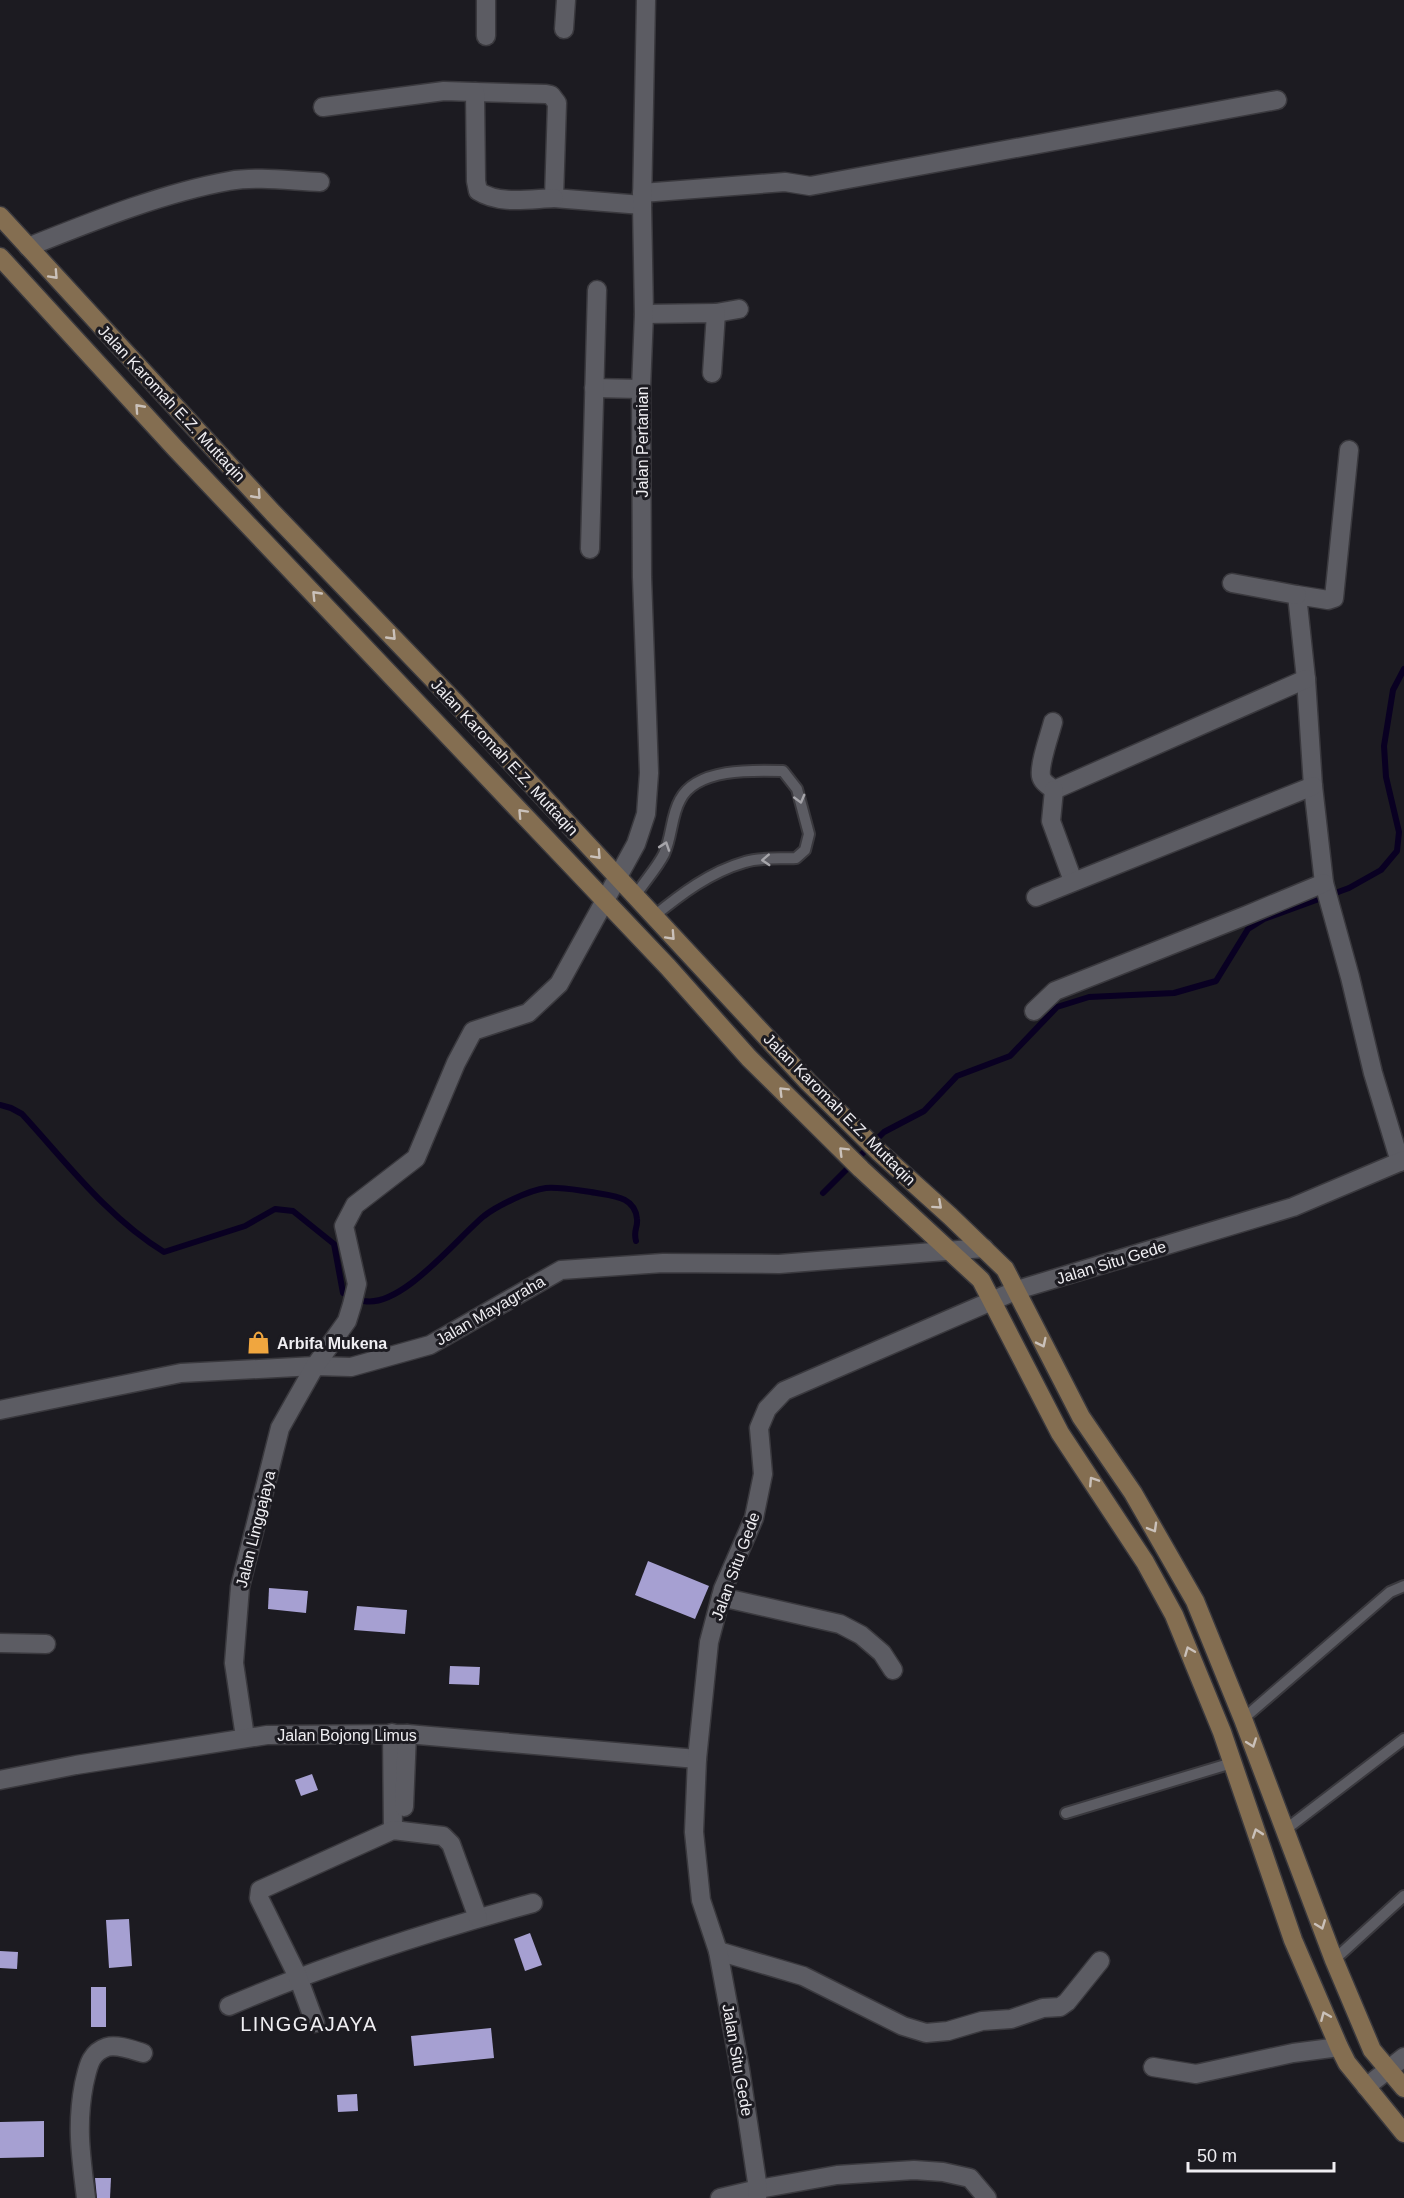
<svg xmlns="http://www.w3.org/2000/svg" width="1404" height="2198" font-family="Arial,sans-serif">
  <rect width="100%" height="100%" fill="#1c1b21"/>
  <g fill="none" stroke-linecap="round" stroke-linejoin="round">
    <g stroke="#090022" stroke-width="6">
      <path d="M0 1105 11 1108 22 1114C66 1162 108 1218 164 1252L245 1226 275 1209 293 1211 334 1244 343 1293C350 1295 357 1299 364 1301 402 1308 457 1238 484 1216 497 1206 529 1190 546 1188 561 1187 576 1190 591 1192 610 1196 635 1195 637 1219 638 1228 633 1230 636 1241"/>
      <polyline points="823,1193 884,1132 924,1111 957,1076 1010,1056 1057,1007 1089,997 1174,993 1216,981 1248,929 1264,919 1349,888 1381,870 1397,851 1399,832 1386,777 1384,746 1393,690 1404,669"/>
    </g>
  </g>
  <g fill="#a6a0d2">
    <polygon points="648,1561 709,1586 695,1619 635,1595"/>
    <polygon points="269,1588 308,1591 306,1613 268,1609"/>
    <polygon points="357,1606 407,1610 405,1634 354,1630"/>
    <polygon points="450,1666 480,1667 479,1685 449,1684"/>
    <polygon points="312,1774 318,1790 301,1796 295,1780"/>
    <polygon points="129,1919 132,1966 109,1968 106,1920"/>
    <polygon points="530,1933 542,1965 525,1971 514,1939"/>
    <polygon points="0,1951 18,1952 17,1969 0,1968"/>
    <rect x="91" y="1987" width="15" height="40"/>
    <polygon points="491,2028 494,2058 414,2066 411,2036"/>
    <polygon points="357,2094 358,2111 338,2112 337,2095"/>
    <polygon points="44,2121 44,2157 0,2158 0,2122"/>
    <polygon points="95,2178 111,2178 110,2198 97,2198"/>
  </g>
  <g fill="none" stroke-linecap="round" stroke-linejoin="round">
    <defs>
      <g id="lane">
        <path d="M635 896C644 882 657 868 664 854 672 837 671 816 680 800 696 768 753 770 783 771L797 789 809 834 805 850 796 858C780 859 760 857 745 862 710 872 681 894 653 917"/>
        <polyline points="1243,1719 1390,1592 1404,1586"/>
        <polyline points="1066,1813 1232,1763"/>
        <polyline points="1285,1830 1404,1739"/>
        <polyline points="1334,1960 1404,1896"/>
      </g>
      <g id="street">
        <polyline points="564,29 566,0"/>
        <polyline points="486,36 486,0"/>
        <polyline points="475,92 546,94 551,95 557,103 554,198 642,205"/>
        <path d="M323 107 444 91 475 92 476 181 478 191C500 205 529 199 554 198"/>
        <polyline points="642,193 785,182 810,186 1277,100"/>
        <path d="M28 247C91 222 162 193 229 181 258 176 291 181 320 182"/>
        <polyline points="716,313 739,309"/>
        <polyline points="644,314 716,313 712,373"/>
        <polyline points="594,388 641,389"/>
        <polyline points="1349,450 1334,598 1328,600 1297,595 1306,679 1313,786 1324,883 1350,977 1373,1073 1400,1162"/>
        <polyline points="590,549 597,290"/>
        <polyline points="1232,583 1297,595"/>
        <path d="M1053 722C1050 734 1039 764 1041 776 1042 782 1049 786 1054 790L1306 679"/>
        <polyline points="1054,790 1051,821 1073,881"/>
        <polyline points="1036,897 1313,786"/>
        <polyline points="1034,1011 1055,991 1247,915 1324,883"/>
        <polyline points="0,1410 181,1373 315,1366 351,1367 430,1345 561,1270 663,1263 779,1264 984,1248"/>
        <polyline points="721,1597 840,1624 861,1635 882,1653 893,1670"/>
        <polyline points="0,1643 46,1644"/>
        <polyline points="392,1733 393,1830"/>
        <polyline points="245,1737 234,1663 240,1587 280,1428 315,1366 347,1321 352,1305 357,1284 344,1226 355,1205 416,1158 456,1063 473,1031 528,1013 559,984 636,844 646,814 649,773 642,577 641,389 644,314 642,205 646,0"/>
        <polyline points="0,1780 76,1765 267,1735 407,1734 697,1759"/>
        <polyline points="404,1807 407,1734"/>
        <polyline points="718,1951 803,1976 903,2026 926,2033 948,2031 982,2021 1011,2019 1043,2008 1060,2007 1067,2002 1100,1961"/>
        <path d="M229 2006C327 1964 430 1931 533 1903"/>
        <polyline points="315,2023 298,1977 259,1898 260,1890 393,1830 443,1836 451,1844 478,1918"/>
        <polyline points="1153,2067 1196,2074 1293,2053 1339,2047"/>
        <polyline points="1366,2087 1404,2057"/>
        <path d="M86 2198C81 2156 76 2126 84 2084 88 2068 89 2053 107 2047 117 2044 133 2050 143 2053"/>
        <polyline points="720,2198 758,2189 837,2175 914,2170 943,2172 970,2178 987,2198"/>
        <polyline points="757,2198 758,2189 740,2069 718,1951 701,1900 694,1832 697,1759 709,1642 723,1589 754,1518 763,1474 759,1428 767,1409 784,1391 1017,1290 1293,1207 1404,1160"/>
      </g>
      <g id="secondary">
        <polyline points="0,216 273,513 455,702 808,1082 879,1152 950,1216 1005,1269 1081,1417 1133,1493 1195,1601 1243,1719 1334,1960 1372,2050 1404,2088"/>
        <polyline points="0,257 175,448 668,967 749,1058 861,1169 981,1280 1060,1433 1145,1562 1174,1615 1222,1732 1293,1940 1339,2047 1347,2063 1404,2133"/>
      </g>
    </defs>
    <use href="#lane" stroke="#3a393e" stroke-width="14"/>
    <use href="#street" stroke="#3a393e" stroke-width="21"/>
    <use href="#secondary" stroke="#3a393e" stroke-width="21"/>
    <use href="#lane" stroke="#5c5c63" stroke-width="10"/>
    <use href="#street" stroke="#5c5c63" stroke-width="18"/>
    <use href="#secondary" stroke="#846e51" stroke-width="18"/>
  </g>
  <defs><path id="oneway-chevron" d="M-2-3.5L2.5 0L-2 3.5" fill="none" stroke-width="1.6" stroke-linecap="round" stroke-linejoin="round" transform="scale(1.5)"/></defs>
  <g stroke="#cac1ba">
    <use href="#oneway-chevron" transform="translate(54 275) rotate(47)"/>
    <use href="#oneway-chevron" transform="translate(139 408) rotate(-132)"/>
    <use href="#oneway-chevron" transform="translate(257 495) rotate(48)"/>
    <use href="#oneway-chevron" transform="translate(316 595) rotate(-134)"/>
    <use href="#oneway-chevron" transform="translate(392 636) rotate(46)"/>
    <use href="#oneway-chevron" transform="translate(522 813) rotate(-133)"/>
    <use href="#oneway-chevron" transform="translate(597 855) rotate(47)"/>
    <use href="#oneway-chevron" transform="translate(671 936) rotate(47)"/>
    <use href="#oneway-chevron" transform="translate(783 1091) rotate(-135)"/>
    <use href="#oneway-chevron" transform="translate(843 1151) rotate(-135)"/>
    <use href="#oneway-chevron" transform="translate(938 1205) rotate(42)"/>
    <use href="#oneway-chevron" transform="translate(1042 1343) rotate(64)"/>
    <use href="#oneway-chevron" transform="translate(1093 1481) rotate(-123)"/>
    <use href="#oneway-chevron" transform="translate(1153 1528) rotate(60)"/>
    <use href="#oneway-chevron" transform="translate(1189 1651) rotate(-112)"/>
    <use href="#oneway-chevron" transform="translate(1252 1743) rotate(70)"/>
    <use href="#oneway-chevron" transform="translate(1257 1833) rotate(-109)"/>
    <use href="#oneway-chevron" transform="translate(1321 1925) rotate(69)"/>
    <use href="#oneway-chevron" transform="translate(1325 2016) rotate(-113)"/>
  </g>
  <g stroke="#a6a5aa">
    <use href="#oneway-chevron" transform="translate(800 799) rotate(75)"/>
    <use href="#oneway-chevron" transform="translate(665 846) rotate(-71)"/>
    <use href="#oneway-chevron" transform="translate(766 860) rotate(177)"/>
  </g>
  <defs>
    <symbol id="shop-bare" viewBox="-9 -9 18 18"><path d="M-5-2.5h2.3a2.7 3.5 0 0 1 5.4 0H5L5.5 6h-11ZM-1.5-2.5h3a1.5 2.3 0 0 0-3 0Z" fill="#f0a63f" stroke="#1c1b21" stroke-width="2.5" paint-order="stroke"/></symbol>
  </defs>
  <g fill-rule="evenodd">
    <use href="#shop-bare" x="242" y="1326" width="33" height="33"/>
  </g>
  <g text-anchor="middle" stroke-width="6" stroke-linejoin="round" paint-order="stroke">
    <g font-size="16" fill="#efeef2" stroke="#1c1b21">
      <text transform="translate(172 403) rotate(47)" y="6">Jalan Karomah E.Z. Muttaqin</text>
      <text transform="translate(642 442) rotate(-90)" y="6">Jalan Pertanian</text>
      <text transform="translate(505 757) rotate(47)" y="6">Jalan Karomah E.Z. Muttaqin</text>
      <text transform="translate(840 1109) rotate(45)" y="6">Jalan Karomah E.Z. Muttaqin</text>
      <text transform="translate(1111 1262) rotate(-17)" y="6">Jalan Situ Gede</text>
      <text transform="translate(490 1310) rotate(-30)" y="6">Jalan Mayagraha</text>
      <text transform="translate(255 1529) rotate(-76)" y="6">Jalan Linggajaya</text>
      <text transform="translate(735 1566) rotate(-70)" y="6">Jalan Situ Gede</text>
      <text x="347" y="1741">Jalan Bojong Limus</text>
      <text transform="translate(738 2060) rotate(80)" y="6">Jalan Situ Gede</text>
    </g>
    <g font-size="16" font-weight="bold" fill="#efeef2" stroke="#1c1b21" text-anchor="start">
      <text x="277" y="1349">Arbifa Mukena</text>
    </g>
    <g font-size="20" letter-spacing="1.5" fill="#efeef2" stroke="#1c1b21">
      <text x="309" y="2031">LINGGAJAYA</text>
    </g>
  </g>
  <path d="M1188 2162v9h146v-9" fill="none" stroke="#efeef2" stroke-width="3"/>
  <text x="1197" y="2162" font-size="18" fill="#efeef2" stroke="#1c1b21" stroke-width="4.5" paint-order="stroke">50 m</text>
</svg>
